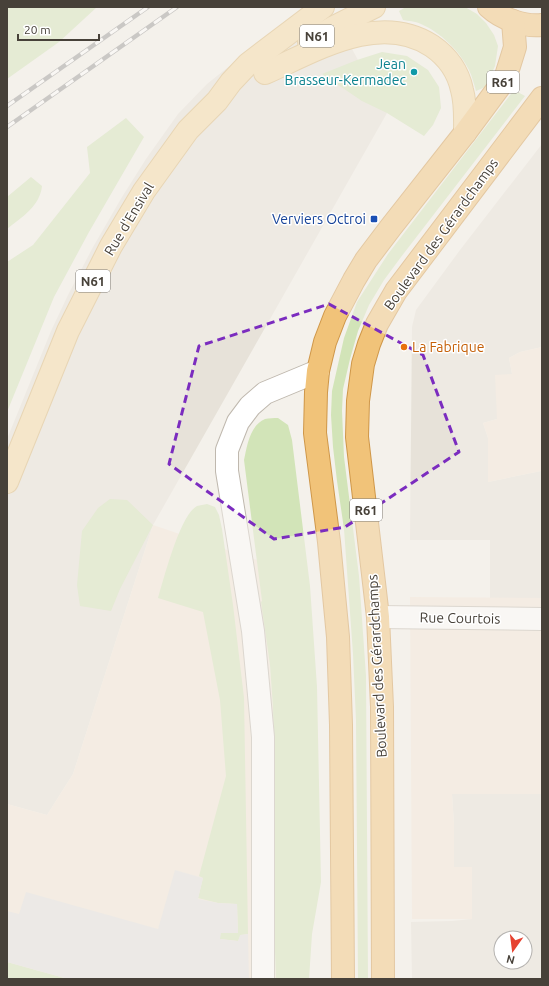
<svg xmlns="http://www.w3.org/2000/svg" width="549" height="986" font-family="Ubuntu,sans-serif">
  <rect width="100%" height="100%" fill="#f4f1eb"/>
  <g fill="#e7e2d9" fill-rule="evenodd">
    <polygon points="304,7 329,7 387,113 153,525 73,774 47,815 7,804 7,439 51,331 68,295 93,247 122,197 146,159 178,114 207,84 288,19"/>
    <polygon points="542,144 542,347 520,352 509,358 512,374 497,419 483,423 488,438 488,482 541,471 542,598 490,598 490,540 410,540 412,327 416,310 460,250"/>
    <path d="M452 794H542V979H412L411 922 452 921 472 919V867H454V824ZM501 938H525V962H501Z"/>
  </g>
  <g fill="#f3e7d9">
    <polygon points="542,347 542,553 541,553 541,471 488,482 488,438 483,423 497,419 495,375 512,374 509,358 520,352"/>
    <polygon points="153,525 257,560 270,665 273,708 275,800 274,924 276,979 7,979 7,804 47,815 73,774"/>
    <polygon points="410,597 542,598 542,794 452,794 454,824 454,867 472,867 472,919 412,919"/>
  </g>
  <g fill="#d2e4b8">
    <polygon points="7,7 97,7 59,42 7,79"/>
    <path d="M406 7H465L477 14 486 23 494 35 498 46 495 66 485 87 476 91C474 84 472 76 469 70 460 51 440 32 421 24 415 21 408 21 403 20L399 11Z"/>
    <polygon points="382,52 407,56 428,70 439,87 441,108 433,125 424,136 387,113 362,101 322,74 357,60"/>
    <polygon points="514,90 525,96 401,257 384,280 369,305 358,331 350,359 343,389 342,411 344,457 359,576 366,676 368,979 358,979 356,720 353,654 344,529 337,481 333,447 331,415 332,391 344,338 357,302 388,254"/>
    <polygon points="126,118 144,137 89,232 54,297 7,412 7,262 33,245 90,173 87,147"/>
    <path d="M31 177 42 186C40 206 22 217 7 229V197Z"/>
    <path d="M278 418 288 425 292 440 310 586 317 687 321 882 312 934 309 979H276L274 924 275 800 273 708 270 665 261 602 262 601 244 460C247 446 250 425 265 419 269 418 274 418 278 418Z"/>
    <polygon points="110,499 127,500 153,525 120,589 111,611 80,606 77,585 82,531 98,508"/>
    <path d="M207 504 215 507 219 515 222 529 233 605 244 698 248 934 241 935 238 941 220 939V933H238L237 904 218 903 198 898 203 878 199 876 226 776 220 700 203 612 158 598C164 578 180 515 197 506 200 505 204 505 207 504Z"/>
    <polygon points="7,962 68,979 7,979"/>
  </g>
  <polygon fill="#e3e1df" points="175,870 203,878 198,899 218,903 237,904 238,933 221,933 220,939 238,941 240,935 248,934 249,979 68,979 7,962 7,911 19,914 26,892 158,929"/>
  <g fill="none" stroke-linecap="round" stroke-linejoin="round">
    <defs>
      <g id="minor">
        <polyline points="378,617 542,619"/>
        <polyline points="263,979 263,737 253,631 227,471 227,450 238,422 250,406 265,393 318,371"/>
      </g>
      <g id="major">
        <polyline points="309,42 334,27 374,7"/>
        <path d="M265 73C315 51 379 11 432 46 448 57 458 71 462 90 466 104 465 119 465 133"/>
        <polyline points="7,482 68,331 111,246 144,191 188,130 217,101 231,82 248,64 323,7"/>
      </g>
      <g id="highway">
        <path d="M489 7C502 19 524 27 542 25"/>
        <polyline points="343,979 341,725 338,637 329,542 315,433 316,392 318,371 325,342 335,316 354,280 366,260 391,227 465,133 505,79 515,47 513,21"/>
        <polyline points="383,979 382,707 378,617 357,437 358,401 363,364 369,344 377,324 396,291 542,98"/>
      </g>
    </defs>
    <use href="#minor" stroke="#bfb8ae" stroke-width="24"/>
    <use href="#major" stroke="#d9b573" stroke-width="24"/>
    <use href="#highway" stroke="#cf9749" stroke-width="24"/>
    <use href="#minor" stroke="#fff" stroke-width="22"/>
    <use href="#major" stroke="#f5d9a3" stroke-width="22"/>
    <use href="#highway" stroke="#f1c379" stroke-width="22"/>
    <defs>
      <g id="rail">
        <polyline points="7,106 148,7"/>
        <polyline points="7,127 177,7"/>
      </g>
    </defs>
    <use href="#rail" stroke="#989898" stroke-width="4.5"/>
    <use href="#rail" stroke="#fff" stroke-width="3" stroke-dasharray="9" stroke-linecap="butt"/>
  </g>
  <path d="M0 0H549V986H0ZM329 304 423 355 459 452 345 527 274 539 169 464 199 346Z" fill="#f4f1eb" fill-opacity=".55" fill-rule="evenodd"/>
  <path fill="none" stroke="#7b2cbf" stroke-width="3" stroke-dasharray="8 5" stroke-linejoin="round" d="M329 304 423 355 459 452 345 527 274 539 169 464 199 346Z"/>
  <circle fill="#0f9aa8" stroke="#fff" stroke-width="1.5" cx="414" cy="72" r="4"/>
  <rect fill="#1a4fb4" stroke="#fff" stroke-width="1.5" x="370" y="215" width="8" height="8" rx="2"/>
  <circle fill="#e8710a" stroke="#fff" stroke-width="1.5" cx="404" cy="347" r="4"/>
  <g text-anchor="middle" stroke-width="3" stroke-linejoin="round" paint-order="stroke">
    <g fill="#fff" stroke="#7e7a74" stroke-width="1">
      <rect x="300" y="25" width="34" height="22" rx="3"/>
      <rect x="487" y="71" width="32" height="22" rx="3"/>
      <rect x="76" y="270" width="34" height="22" rx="3"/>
      <rect x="350" y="499" width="32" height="22" rx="3"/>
    </g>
    <g font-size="13" font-weight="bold" fill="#474139">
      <text x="317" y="41">N61</text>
      <text x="503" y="87">R61</text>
      <text x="93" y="286">N61</text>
      <text x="366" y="515">R61</text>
    </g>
    <g font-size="14" fill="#0d838f" stroke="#fff" text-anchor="end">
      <text x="406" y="69">Jean<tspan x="406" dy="16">Brasseur-Kermadec</tspan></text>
    </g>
    <g font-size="14" fill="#474139" stroke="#fff">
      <text transform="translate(129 219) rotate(-59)" y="5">Rue d'Ensival</text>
      <text transform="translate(441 234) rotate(-54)" y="5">Boulevard des Gérardchamps</text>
      <text transform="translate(460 618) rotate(1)" y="5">Rue Courtois</text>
      <text transform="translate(377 666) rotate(-93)" y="5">Boulevard des Gérardchamps</text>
    </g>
    <g font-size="14" fill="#164399" stroke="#fff" text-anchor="end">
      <text x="366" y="224">Verviers Octroi</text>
    </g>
    <g font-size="14" fill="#c56008" stroke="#fff" text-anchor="start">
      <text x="412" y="352">La Fabrique</text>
    </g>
  </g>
  <rect width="549" height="986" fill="none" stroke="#474139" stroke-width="16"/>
  <g transform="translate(513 950) rotate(194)"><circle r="19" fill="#ffffff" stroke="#b5b3b0"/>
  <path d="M0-3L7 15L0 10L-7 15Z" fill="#e64230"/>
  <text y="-6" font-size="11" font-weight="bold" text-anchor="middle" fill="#474139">N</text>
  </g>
  <path d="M18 34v6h81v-6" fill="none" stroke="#474139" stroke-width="2"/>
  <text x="24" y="34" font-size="12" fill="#474139" stroke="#ffffff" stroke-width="3" paint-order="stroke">20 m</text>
</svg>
